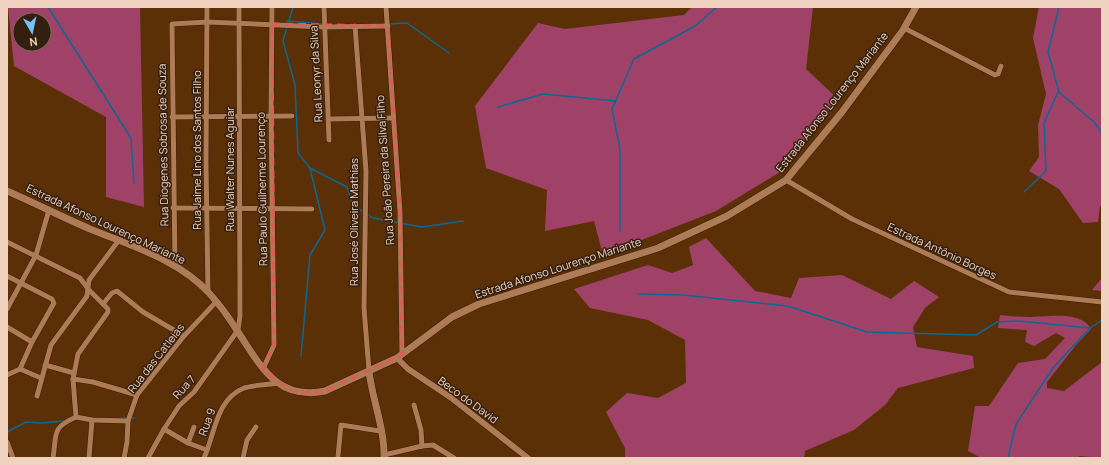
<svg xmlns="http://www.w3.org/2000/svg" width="1109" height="465" font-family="Manrope,sans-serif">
  <rect width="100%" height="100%" fill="#5c3007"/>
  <g fill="#a04268" fill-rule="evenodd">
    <path d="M8 7H140L144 207 106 197V117L14 66ZM20 20H44V44H20Z"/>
    <polygon points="692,7 813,7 806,69 838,99 780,172 716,211 603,255 594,221 545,231 547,190 486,168 475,106 538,23 565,29 684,15"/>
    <polygon points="1039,7 1102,7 1102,207 1100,206 1098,222 1083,223 1059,189 1029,171 1039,157 1038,125 1046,94 1033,38"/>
    <polygon points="706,238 755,291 791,298 799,278 842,275 891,299 914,281 939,297 925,308 913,327 917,347 973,356 974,368 898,388 885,405 854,430 805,451 804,458 625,458 625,448 606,412 627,393 658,398 686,383 685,340 648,320 590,308 574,289 648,265 672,273 693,265 689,247"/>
    <polygon points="1102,278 1102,291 1092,290"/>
    <path d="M1000 315C1010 316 1019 317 1029 317 1047 317 1081 310 1091 329L1076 345 1047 382V388L1064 391 1102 362V458L1080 456 1076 458H981L968 451 975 406H989L1018 363 1045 359 1065 338 1056 333 1034 346 1025 342 1027 330 998 328Z"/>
  </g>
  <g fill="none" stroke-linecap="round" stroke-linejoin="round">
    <g stroke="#0a6895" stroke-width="1.5">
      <polyline points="48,7 131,138 134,183"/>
      <polyline points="293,7 283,41 295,85 298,153 310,168 325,230 310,255 301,356"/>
      <polyline points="1059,7 1048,52 1059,92 1094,122 1102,133"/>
      <polyline points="287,21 322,24"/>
      <polyline points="388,24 407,23 449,53"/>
      <polyline points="498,107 543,94 616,101"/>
      <polyline points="310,168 347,187 353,206 364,212"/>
      <polyline points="1024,192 1046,171 1044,123 1058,92"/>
      <polyline points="367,214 373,218 422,227 463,221"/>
      <polyline points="620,231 620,149 612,109 634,59 695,26 717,7"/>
      <polyline points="638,294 683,295 788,306 867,332 976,335 997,322 1019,321 1090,328"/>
      <polyline points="120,418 134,418"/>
      <polyline points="7,432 26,422 42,423 64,421"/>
      <polyline points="1008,458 1016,424 1053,368 1090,328 1102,320"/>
    </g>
    <defs>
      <g id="minor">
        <polyline points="207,7 206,162 208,293"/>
        <polyline points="324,7 329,140"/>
        <polyline points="386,7 400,212 402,355"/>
        <polyline points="355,26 366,171 364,308 369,371"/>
        <polyline points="904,28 995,75 998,74 1001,66"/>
        <polyline points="172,117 292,116"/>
        <polyline points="329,119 393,118"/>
        <polyline points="786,180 852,219 1009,292 1102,302"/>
        <polyline points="173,208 312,209"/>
        <polyline points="7,242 80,278 89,290 108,309 108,312 78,354 73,379 76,417 92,420 128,421"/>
        <polyline points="175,266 172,24 207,22 323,27 388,26"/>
        <polyline points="7,276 52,299 54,303 32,342 20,369 7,375"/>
        <polyline points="103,304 112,293 117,291 143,312 184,336"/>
        <polyline points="7,309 36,255 49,210"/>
        <polyline points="7,327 32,342"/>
        <polyline points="45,365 74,373"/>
        <polyline points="20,369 41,378"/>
        <polyline points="263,369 274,345 271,116 272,7"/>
        <polyline points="73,379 93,382 137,395"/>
        <polyline points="37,396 51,345 87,296 89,280 119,240"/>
        <polyline points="414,405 421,430 422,446"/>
        <polyline points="164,429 188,443 194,427"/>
        <polyline points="7,442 13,458"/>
        <polyline points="188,443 207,450"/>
        <polyline points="384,455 422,446 433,445 454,458"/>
        <polyline points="338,456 341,425 380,431"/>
        <path d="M53 458C57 433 51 428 76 417"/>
        <polyline points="89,458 92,420"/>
        <polyline points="124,458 127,442 128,421 137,395 184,336 216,302"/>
        <polyline points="148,458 164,429 179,406 194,392 238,330 240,316 239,7"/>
        <path d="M204 458C215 434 216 399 244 388 254 385 267 385 277 383"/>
        <polyline points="243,458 247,440 256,427"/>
      </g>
      <polyline id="tertiary" points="397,358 408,369 450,397 528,458"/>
      <g id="secondary">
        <path d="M7 191C35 203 62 217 90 229 131 246 178 259 209 293 220 305 230 319 238 332 261 366 277 401 325 391L397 358 452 317 479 304 658 248 727 216 786 180 842 112 903 30 916 7"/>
        <path d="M369 371C372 399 385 429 384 458"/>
      </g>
    </defs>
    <use href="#minor" stroke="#3a1a00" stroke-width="6"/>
    <use href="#tertiary" stroke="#3a1a00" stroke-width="7"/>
    <use href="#secondary" stroke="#3a1a00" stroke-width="8"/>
    <use href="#minor" stroke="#ad7b55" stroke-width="5"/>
    <use href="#tertiary" stroke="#ad7b55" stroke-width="6"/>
    <use href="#secondary" stroke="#ad7b55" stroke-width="7"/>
  </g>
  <path fill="none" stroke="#de5b56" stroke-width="3" stroke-dasharray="8 5" stroke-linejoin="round" d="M272 24 388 26 400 212 402 355 325 391 300 393 288 389 263 369 274 345Z"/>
  <g text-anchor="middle" stroke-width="3" stroke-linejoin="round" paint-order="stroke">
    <g font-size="11" fill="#efd3c0" stroke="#331f0f">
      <text transform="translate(316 74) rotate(-93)" y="4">Rua Leonyr da Silva</text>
      <text transform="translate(832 102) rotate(-52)" y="4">Estrada Afonso Lourenço Mariante</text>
      <text transform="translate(163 145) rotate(-91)" y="4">Rua Diogenes Sobrosa de Souza</text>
      <text transform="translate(197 150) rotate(-90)" y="4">Rua Jaime Lino dos Santos Filho</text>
      <text transform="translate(230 169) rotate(-90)" y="4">Rua Walter Nunes Aguiar</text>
      <text transform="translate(385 170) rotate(-94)" y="4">Rua João Pereira da Silva Filho</text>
      <text transform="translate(262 189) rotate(-91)" y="4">Rua Paulo Guilherme Lourenço</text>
      <text transform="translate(354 222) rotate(-90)" y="4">Rua José Oliveira Mathias</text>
      <text transform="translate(106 224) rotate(25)" y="4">Estrada Afonso Lourenço Mariante</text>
      <text transform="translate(942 251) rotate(25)" y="4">Estrada Antônio Borges</text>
      <text transform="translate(558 268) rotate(-18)" y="4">Estrada Afonso Lourenço Mariante</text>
      <text transform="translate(156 358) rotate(-52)" y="4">Rua das Catleias</text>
      <text transform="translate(184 387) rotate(-48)" y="4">Rua 7</text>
      <text transform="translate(468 400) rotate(36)" y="4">Beco do David</text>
      <text transform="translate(207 422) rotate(-70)" y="4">Rua 9</text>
    </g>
  </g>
  <rect width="1109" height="465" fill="none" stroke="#efd3c0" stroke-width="16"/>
  <g transform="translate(32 32) rotate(171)"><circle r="19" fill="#331f0f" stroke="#7e6756"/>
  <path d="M0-3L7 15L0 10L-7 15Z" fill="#70c2f4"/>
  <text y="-6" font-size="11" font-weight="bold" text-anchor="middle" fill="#efd3c0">N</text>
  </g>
</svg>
